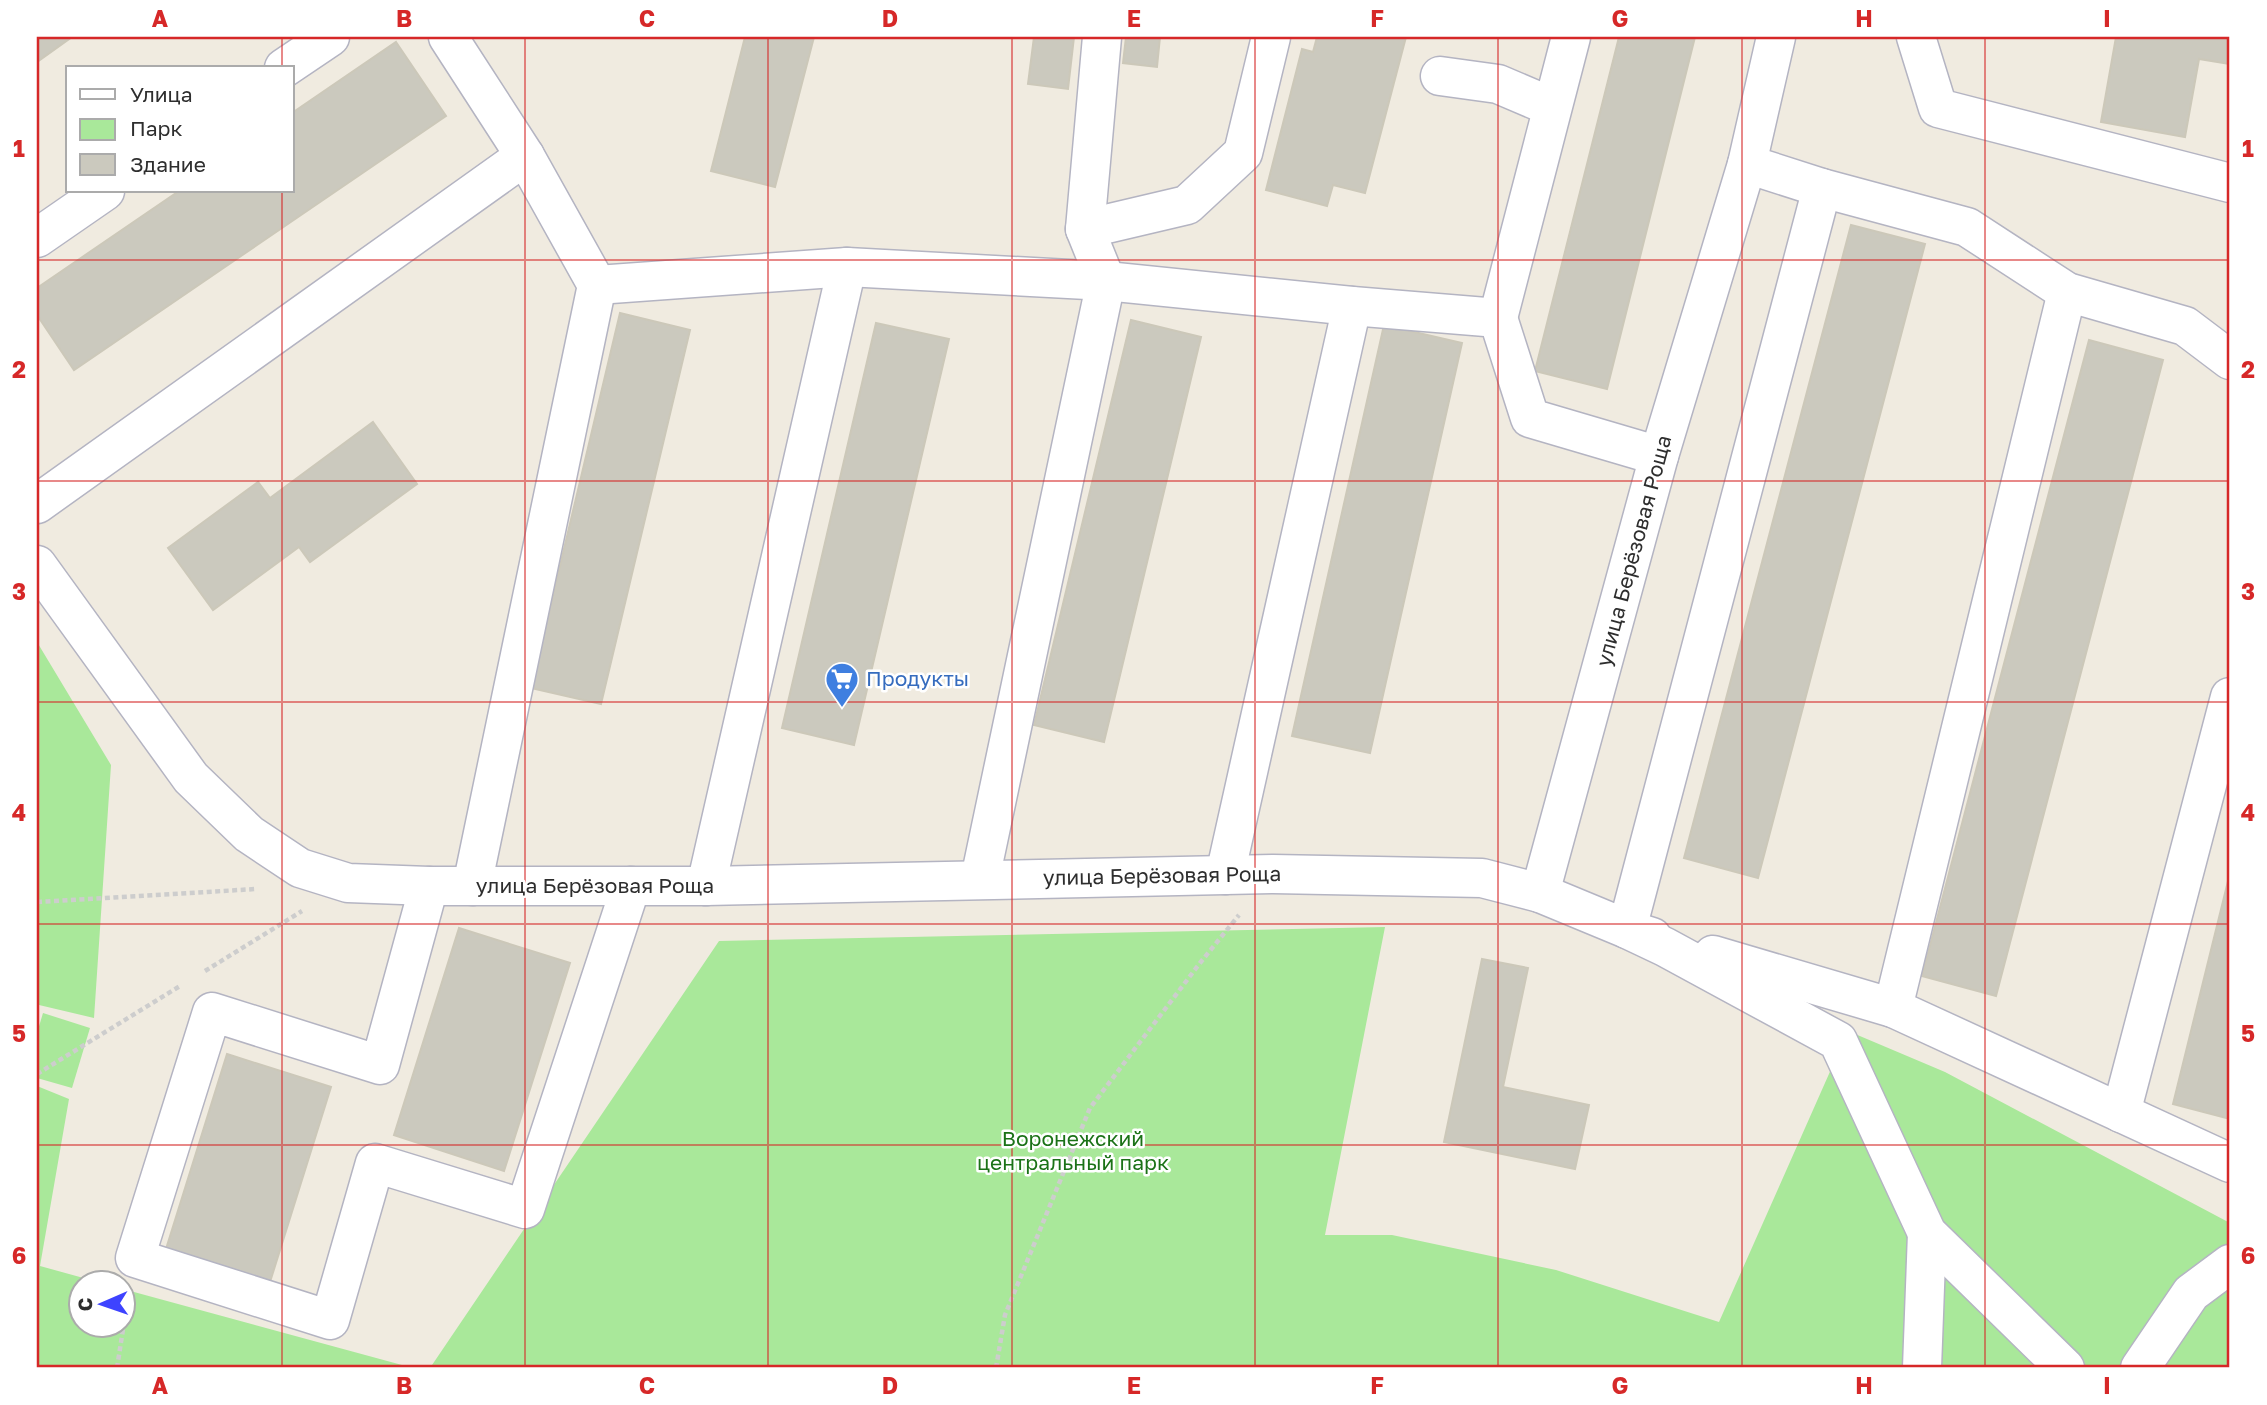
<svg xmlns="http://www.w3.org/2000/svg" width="2267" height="1405" font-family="'Golos Text',sans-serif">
  <rect width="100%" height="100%" fill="#f0ebe0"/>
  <g fill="#a9e89a">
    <polygon points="37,642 111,765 94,1018 39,1005 37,1011"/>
    <polygon points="1385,927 1325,1235 1392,1235 1556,1270 1719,1322 1848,1031 1945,1072 2230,1223 2230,1368 430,1368 719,941"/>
    <polygon points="43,1013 90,1028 72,1088 37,1078 37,1033"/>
    <polygon points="37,1086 69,1099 40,1266 98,1282 80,1282 80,1324 122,1324 123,1289 413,1368 37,1368"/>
  </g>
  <g fill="#cbc9be" stroke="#ccc8b9" stroke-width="2">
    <polygon points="37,37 72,37 37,62"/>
    <polygon points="745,37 814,37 775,187 711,171"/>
    <polygon points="1034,37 1074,37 1068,89 1028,84"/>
    <polygon points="1126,37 1160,37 1157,67 1123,63"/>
    <polygon points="1317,37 1406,37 1365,193 1333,185 1327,206 1266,190 1302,49 1313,52"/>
    <polygon points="1619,37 1695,37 1607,389 1535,371"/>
    <polygon points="2116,37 2216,37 2230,39 2230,64 2199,59 2185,137 2101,122"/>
    <polygon points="396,42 446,116 74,370 37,315 37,288 179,191 292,191 292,113"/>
    <polygon points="1851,225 1925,244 1758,878 1684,858"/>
    <polygon points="620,313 690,330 601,704 531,688"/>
    <polygon points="1131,320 1201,337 1104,742 1034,725"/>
    <polygon points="876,323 949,339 854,745 782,728"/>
    <polygon points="1384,325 1462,343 1370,753 1292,736"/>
    <polygon points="2089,340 2163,360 1996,996 1922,976"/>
    <polygon points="373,422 417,484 310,562 299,547 213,610 168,548 258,482 270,498"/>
    <polygon points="2230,873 2230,1119 2173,1104"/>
    <polygon points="459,928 570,963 504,1171 394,1135"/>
    <polygon points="1482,959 1528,968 1503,1087 1589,1105 1575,1169 1444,1142"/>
    <polygon points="227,1054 331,1087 270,1282 166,1249"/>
  </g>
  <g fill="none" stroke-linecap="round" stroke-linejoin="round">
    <defs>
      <g id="minor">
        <polyline points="448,37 525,156 597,285 472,886"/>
        <polyline points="1916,37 1938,108 2230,183"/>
        <polyline points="284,68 330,37"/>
        <polyline points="1440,76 1498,84 1552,107"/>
        <polyline points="1747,164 1822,188 1967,227 2067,292 2185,326 2230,360"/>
        <polyline points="1822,188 1627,929 1665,947 1838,1041 1927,1233 2065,1368"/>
        <polyline points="1085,229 1187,205 1243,153 1271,37"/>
        <polyline points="37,238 105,191"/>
        <polyline points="597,285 847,267 1106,281 1352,306 1498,318 1530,418 1659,456"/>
        <polyline points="1498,318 1571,37"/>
        <polyline points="37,504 525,156"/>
        <polyline points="37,565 191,778 249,834 300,868 348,883 429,886 706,886 1273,874 1482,878 1540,893 1659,456 1747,164 1776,37"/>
        <polyline points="1225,875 1352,306"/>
        <polyline points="980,879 1106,281 1085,229 1102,37"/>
        <polyline points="429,886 380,1065 212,1012 135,1258 330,1320 375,1163 525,1209 631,886"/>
        <polyline points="706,886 847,267"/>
        <polyline points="1540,893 1627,929 1652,937"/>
        <polyline points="1713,955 1893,1008 2230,1163"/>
        <polyline points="1893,1008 2067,292"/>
        <polyline points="2121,1113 2230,697"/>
        <polyline points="1922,1368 1927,1233"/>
        <polyline points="2140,1368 2191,1293 2230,1264"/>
      </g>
    </defs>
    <use href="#minor" stroke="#b4b4c2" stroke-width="41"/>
    <g stroke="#cdcdcd" stroke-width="4.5" stroke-dasharray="5 3.5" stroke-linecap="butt">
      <polyline points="37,902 256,889"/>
      <polyline points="205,971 302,911"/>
      <polyline points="37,1074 180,986"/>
      <polyline points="117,1368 128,1297"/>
      <polyline points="996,1368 1005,1315 1090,1108 1200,963 1239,915"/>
    </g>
    <use href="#minor" stroke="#fff" stroke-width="38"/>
  </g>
  <path fill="none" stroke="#d62828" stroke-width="2" stroke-opacity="0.55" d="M282 37V68M525 37V1368M768 37V1368M1012 37V1368M1255 37V1368M1498 37V1368M1742 37V1368M1985 37V1368M282 191V1368M37 260H2230M37 481H2230M37 702H2230M37 924H2230M37 1145H2230"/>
  <defs>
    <symbol id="supermarket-pin" viewBox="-11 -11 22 30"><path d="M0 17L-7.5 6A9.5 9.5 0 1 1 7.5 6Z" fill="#3f7fe0" stroke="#fff"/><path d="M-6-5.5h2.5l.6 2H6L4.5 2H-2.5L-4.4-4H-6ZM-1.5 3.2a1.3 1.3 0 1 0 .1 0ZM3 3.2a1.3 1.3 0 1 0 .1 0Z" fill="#fff"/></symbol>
  </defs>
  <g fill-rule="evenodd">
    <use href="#supermarket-pin" x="823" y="660" width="38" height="52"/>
  </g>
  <g text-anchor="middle" stroke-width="5" stroke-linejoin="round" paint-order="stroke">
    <g font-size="21" fill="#2e2e2e" stroke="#fff">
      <text transform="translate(1634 551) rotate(-75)" y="7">улица Берёзовая Роща</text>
      <text transform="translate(1162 876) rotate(-1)" y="7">улица Берёзовая Роща</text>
      <text x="595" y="893">улица Берёзовая Роща</text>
    </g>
    <g font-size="21" fill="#366cbe" stroke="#fff" text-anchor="start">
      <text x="866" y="686">Продукты</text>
    </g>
    <g font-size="21" fill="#1b7217" stroke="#fff">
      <text x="1073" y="1146">Воронежский<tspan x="1073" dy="24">центральный парк</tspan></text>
    </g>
  </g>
  <rect width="2267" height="1405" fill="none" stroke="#ffffff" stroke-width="77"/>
  <rect x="66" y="66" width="228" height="126" fill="#ffffff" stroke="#ababab" stroke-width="2"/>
  <rect x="80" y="89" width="35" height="10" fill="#ffffff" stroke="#ababab" stroke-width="2"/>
  <text x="130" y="102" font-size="21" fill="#2e2e2e">Улица</text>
  <rect x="80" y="119" width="35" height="21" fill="#a9e89a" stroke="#ababab" stroke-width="2"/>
  <text x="130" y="136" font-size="21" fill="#2e2e2e">Парк</text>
  <rect x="80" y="154" width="35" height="21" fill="#cbc9be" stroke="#ababab" stroke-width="2"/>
  <text x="130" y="172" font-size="21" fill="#2e2e2e">Здание</text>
  <g transform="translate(102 1304) rotate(268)"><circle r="33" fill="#ffffff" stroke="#ababab" stroke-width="2"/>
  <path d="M0-5L12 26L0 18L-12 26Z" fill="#3e43ff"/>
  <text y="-10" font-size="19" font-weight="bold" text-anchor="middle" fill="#2e2e2e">С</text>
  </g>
  <rect x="38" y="38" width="2190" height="1328" fill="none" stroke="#d62828" stroke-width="2.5"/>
  <g font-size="23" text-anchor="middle" font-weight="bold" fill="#d62828">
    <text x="160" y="27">A</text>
    <text x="404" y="27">B</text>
    <text x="647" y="27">C</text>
    <text x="890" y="27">D</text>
    <text x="1134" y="27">E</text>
    <text x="1377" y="27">F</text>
    <text x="1620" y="27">G</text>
    <text x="1864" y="27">H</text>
    <text x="2107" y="27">I</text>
    <text x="19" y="157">1</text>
    <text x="2248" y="157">1</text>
    <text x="19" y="378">2</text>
    <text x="2248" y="378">2</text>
    <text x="19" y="600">3</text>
    <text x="2248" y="600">3</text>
    <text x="19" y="821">4</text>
    <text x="2248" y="821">4</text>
    <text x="19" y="1042">5</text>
    <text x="2248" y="1042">5</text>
    <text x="19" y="1264">6</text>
    <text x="2248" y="1264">6</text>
    <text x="160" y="1394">A</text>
    <text x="404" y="1394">B</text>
    <text x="647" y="1394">C</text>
    <text x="890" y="1394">D</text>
    <text x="1134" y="1394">E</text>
    <text x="1377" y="1394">F</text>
    <text x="1620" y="1394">G</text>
    <text x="1864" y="1394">H</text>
    <text x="2107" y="1394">I</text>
  </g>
</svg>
